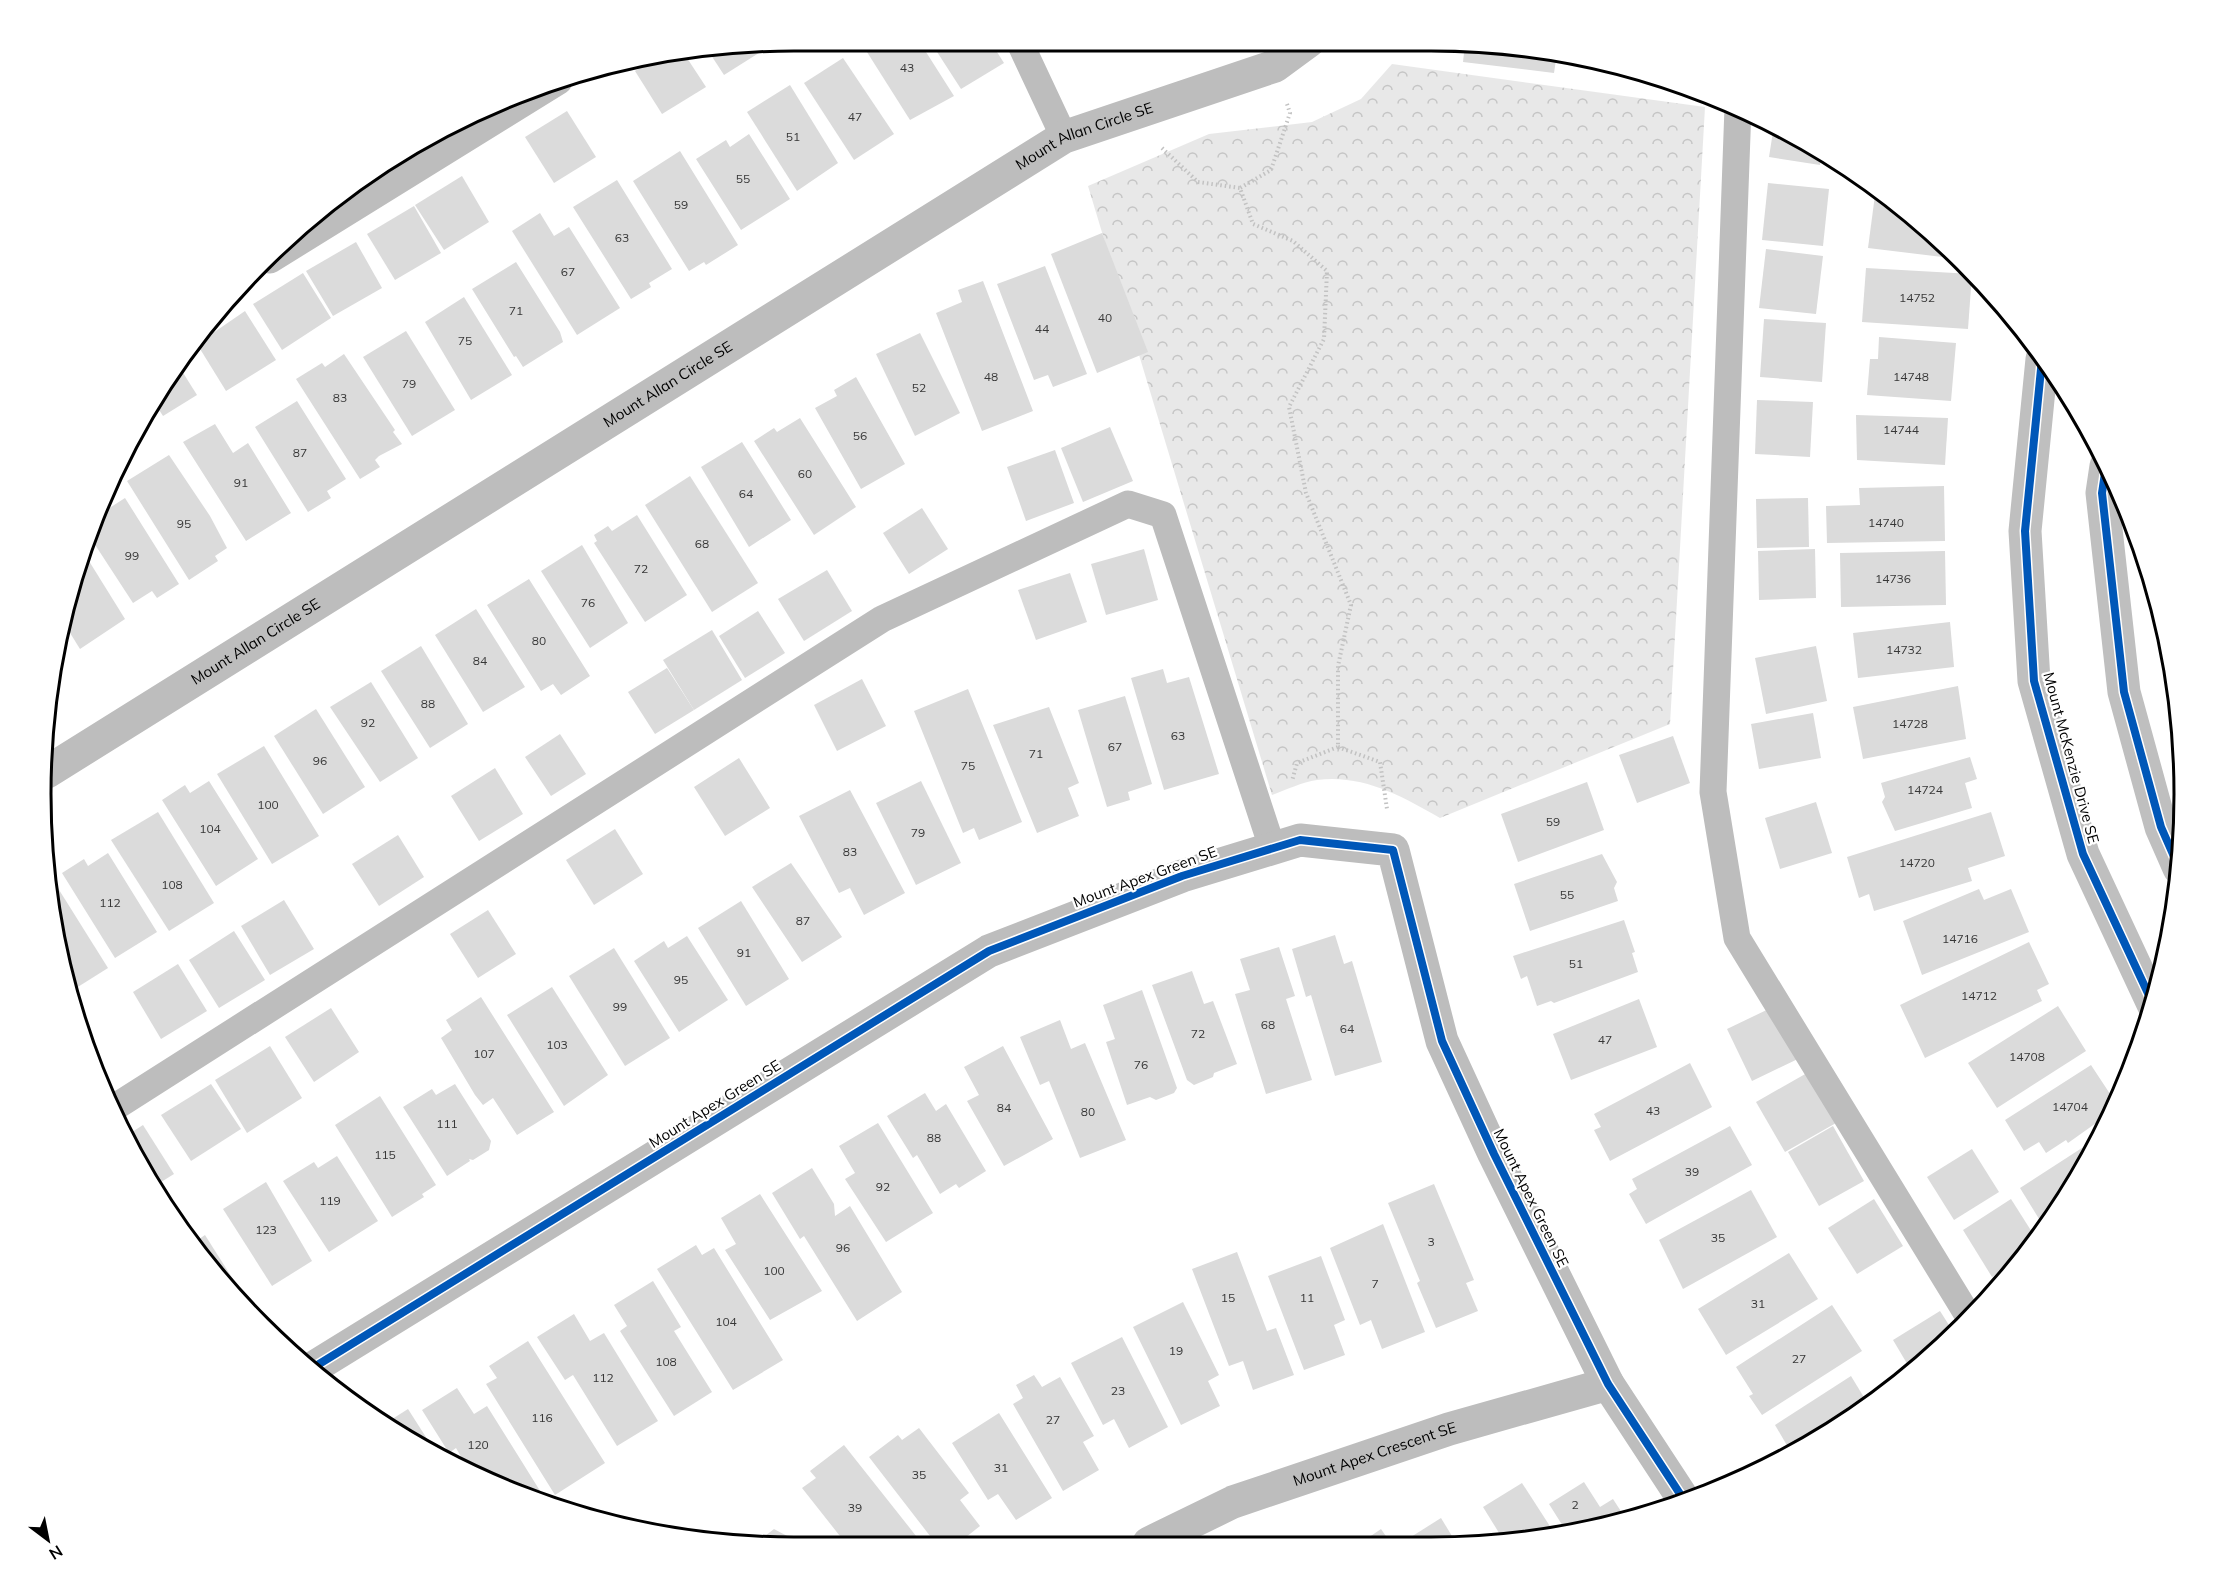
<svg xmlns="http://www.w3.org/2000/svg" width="2225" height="1588" font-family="Mulish,sans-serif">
  <defs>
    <pattern id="park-crowns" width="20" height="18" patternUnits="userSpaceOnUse" patternTransform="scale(1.5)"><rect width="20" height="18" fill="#e8e8e8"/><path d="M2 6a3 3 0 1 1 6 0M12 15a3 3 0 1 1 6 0" fill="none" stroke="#c5c5c5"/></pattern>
  </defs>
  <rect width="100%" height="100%" fill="#fff"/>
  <path fill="url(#park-crowns)" d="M1392 64 1705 107 1670 724 1440 818C1402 796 1362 774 1317 780 1302 782 1286 790 1272 795L1088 186 1209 134 1312 122 1361 99Z"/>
  <g fill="#dbdbdb">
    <polygon points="860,41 919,41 954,96 910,120"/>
    <polygon points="930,41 990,41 1004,63 961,89"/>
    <polygon points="768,44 770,46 724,75 709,52"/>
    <polygon points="1465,44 1557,53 1554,73 1463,62"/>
    <polygon points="685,55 706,87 662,114 635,71 654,59"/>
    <polygon points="843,58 894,134 854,160 804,83"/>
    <polygon points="790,85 838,163 797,191 747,112"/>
    <polygon points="567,111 596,157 554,183 525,137"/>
    <polygon points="1774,125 1822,151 1820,165 1769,157"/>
    <polygon points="749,134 790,199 741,230 696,159 726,140 730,147"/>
    <polygon points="680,151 738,245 706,265 704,262 689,271 633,181"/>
    <polygon points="462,176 489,222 444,250 415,205"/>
    <polygon points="617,180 672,269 649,283 651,287 631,299 573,207"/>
    <polygon points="1768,183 1829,189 1823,246 1762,240"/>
    <polygon points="1875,195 1884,196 1928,227 1959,259 1868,248"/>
    <polygon points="414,206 441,253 395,280 367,234"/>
    <polygon points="540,213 554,236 569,227 620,308 577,335 512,231"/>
    <polygon points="1102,233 1148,352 1097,373 1051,254"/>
    <polygon points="356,242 382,288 333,316 306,271"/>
    <polygon points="1766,249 1823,256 1816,314 1759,308"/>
    <polygon points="516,262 560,332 563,342 523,367 516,356 514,357 472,289"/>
    <polygon points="1045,266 1087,374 1053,387 1048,375 1034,380 997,284"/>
    <polygon points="1866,268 1972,274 1968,329 1862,322"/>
    <polygon points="303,273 331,318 282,350 253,304"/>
    <polygon points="983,281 1033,411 982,431 936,313 962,302 958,290"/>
    <polygon points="464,297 512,375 471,400 425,322"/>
    <polygon points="245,311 276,360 226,391 197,344"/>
    <polygon points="1764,319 1826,323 1822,382 1760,377"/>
    <polygon points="406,331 455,410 412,436 363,357"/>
    <polygon points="920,333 960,413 915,436 876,354"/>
    <polygon points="1879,337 1956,343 1951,401 1867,395 1870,359 1878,359"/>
    <polygon points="344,354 395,430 393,432 402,444 379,456 375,460 380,467 360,479 296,379 322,363 325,367"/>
    <polygon points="180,368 197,395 163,416 156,405"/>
    <polygon points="856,377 905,464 861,489 815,408 837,396 834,390"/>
    <polygon points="1757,400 1813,402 1810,457 1755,454"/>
    <polygon points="297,401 346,479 327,491 331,498 308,512 255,427"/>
    <polygon points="1856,415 1948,418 1945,465 1857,460"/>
    <polygon points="800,418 856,507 814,535 754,441 774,428 777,432"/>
    <polygon points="215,424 233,453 248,443 291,513 246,541 183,442"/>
    <polygon points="1110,427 1133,481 1083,502 1061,448"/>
    <polygon points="742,442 791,520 749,547 701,467"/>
    <polygon points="1055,450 1074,503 1026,521 1007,467"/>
    <polygon points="169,455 210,516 227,548 215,556 218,561 189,580 127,481"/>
    <polygon points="690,476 758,583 712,612 645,505"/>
    <polygon points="1944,486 1945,541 1827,543 1826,506 1860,505 1859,488"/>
    <polygon points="125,498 179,584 157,598 152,591 133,603 90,537 97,516"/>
    <polygon points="1808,498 1809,547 1757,548 1756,499"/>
    <polygon points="922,508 948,549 909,574 883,533"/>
    <polygon points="637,515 687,595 645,622 594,543 597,541 594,535 608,526 612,531"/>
    <polygon points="582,545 628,623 590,648 541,571"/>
    <polygon points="1144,549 1158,600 1106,615 1091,564"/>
    <polygon points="1815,549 1816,598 1759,600 1758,551"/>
    <polygon points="1945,551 1946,605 1841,607 1840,553"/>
    <polygon points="84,553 125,619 80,649 62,620 66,599"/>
    <polygon points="827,570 852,611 804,641 778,599"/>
    <polygon points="1070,573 1087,622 1036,640 1018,590"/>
    <polygon points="529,579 590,676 561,695 553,684 541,691 487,605"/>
    <polygon points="476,609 525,687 483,712 435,635"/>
    <polygon points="758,611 785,653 745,678 719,636"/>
    <polygon points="1950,622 1954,667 1858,678 1853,633"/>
    <polygon points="712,630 742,680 694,710 663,660"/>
    <polygon points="421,646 468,724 430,748 381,671"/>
    <polygon points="1816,646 1827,701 1766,714 1755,658"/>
    <polygon points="57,647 63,657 53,663"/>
    <polygon points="667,668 694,710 655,734 628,692"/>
    <polygon points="1163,669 1167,683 1189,677 1219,774 1164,790 1131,678"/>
    <polygon points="862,679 886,726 837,751 814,705"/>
    <polygon points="371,682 418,758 380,782 330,707"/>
    <polygon points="1958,686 1966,739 1863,759 1853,707"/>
    <polygon points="968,689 1022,822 979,840 974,828 963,833 914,711"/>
    <polygon points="1125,696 1152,784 1128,792 1130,800 1107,807 1078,710"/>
    <polygon points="1049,707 1079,783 1068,788 1079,816 1037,833 993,725"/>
    <polygon points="316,709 365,787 323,814 274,736"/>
    <polygon points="1813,713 1821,758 1759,769 1751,724"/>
    <polygon points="560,734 586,774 551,796 525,757"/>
    <polygon points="1673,736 1690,783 1637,803 1619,755"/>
    <polygon points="264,746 319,836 272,864 217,774"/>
    <polygon points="1970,757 1977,779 1965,783 1972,808 1895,831 1882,802 1885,797 1881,783"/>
    <polygon points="739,758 770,808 725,836 694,787"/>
    <polygon points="495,768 523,814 479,841 451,796"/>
    <polygon points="209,781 258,859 216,886 162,800 185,785 190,793"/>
    <polygon points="921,781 961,863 916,885 876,803"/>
    <polygon points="1587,782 1604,830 1518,862 1501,814"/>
    <polygon points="850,790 905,893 864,915 850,888 839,893 799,816"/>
    <polygon points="1816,802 1832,853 1780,869 1765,818"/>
    <polygon points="158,812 214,903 169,931 111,840"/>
    <polygon points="1991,812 2005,856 1968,868 1972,881 1874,911 1869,894 1859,898 1847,857"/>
    <polygon points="615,829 643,874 594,905 566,860"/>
    <polygon points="398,835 424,877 379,906 352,864"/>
    <polygon points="108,853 157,932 115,958 62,873 84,859 88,866"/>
    <polygon points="1602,854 1617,882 1614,888 1618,901 1530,931 1514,884"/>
    <polygon points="791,863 842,937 802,962 752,887"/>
    <polygon points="51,877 108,968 73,990 47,892 47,880"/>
    <polygon points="1979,889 1984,900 2011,889 2029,932 1922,975 1903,921"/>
    <polygon points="284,900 314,949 270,975 241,926"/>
    <polygon points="741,901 789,979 746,1006 698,928"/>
    <polygon points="488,910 516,954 478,978 450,934"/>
    <polygon points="1624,920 1635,952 1632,953 1638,972 1554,1003 1551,1001 1537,1006 1527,976 1521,979 1513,956"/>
    <polygon points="234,931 265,980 219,1008 189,960"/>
    <polygon points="1335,935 1344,964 1352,961 1382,1062 1335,1076 1311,995 1306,997 1292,949"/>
    <polygon points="687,936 728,1000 679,1032 634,961 664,941 668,948"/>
    <polygon points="2029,942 2049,984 2037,990 2042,1001 1925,1058 1900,1005"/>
    <polygon points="1279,947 1295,996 1286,999 1312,1080 1266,1094 1235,994 1250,990 1240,959"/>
    <polygon points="614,948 670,1038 625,1066 569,976"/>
    <polygon points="178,964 207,1011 161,1039 133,992"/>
    <polygon points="1192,971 1204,1004 1213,1001 1237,1064 1214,1073 1213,1077 1194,1085 1187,1080 1152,985"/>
    <polygon points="552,987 608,1075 564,1106 507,1015"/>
    <polygon points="1142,990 1177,1088 1174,1093 1156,1100 1150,1097 1127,1105 1106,1042 1115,1039 1103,1005"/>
    <polygon points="481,997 554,1112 517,1135 493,1098 483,1105 475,1095 441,1038 452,1030 446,1020"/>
    <polygon points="1639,999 1657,1047 1571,1080 1553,1034"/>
    <polygon points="1777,1005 1802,1057 1752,1081 1727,1029"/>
    <polygon points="2058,1006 2086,1051 1997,1108 1968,1063"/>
    <polygon points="331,1008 359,1052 314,1082 285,1037"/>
    <polygon points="1060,1020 1071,1049 1085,1043 1126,1140 1080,1158 1049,1081 1040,1085 1020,1037"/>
    <polygon points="270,1046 302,1098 247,1133 215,1080"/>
    <polygon points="1003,1046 1053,1139 1004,1166 967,1101 979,1095 964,1067"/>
    <polygon points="1690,1063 1712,1107 1610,1161 1594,1130 1601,1127 1594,1114"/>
    <polygon points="2091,1065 2116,1103 2113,1111 2068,1143 2066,1140 2046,1153 2039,1142 2024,1151 2005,1120"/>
    <polygon points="1807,1073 1836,1123 1785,1152 1756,1102"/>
    <polygon points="211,1084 241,1129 191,1161 161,1115"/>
    <polygon points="455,1084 491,1141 489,1150 473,1160 469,1159 470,1161 447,1176 403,1107 432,1089 436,1095"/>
    <polygon points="925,1093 936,1111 946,1104 986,1171 959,1188 956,1184 940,1194 917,1155 913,1158 887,1116"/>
    <polygon points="380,1096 436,1185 422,1194 424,1197 392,1217 335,1125"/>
    <polygon points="878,1123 933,1213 886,1242 845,1179 855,1173 839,1146"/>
    <polygon points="143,1125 174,1174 153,1187 126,1136"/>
    <polygon points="1730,1126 1752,1165 1646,1224 1629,1194 1637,1189 1632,1179"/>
    <polygon points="1833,1126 1864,1181 1819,1206 1788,1152"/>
    <polygon points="2102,1135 2073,1182 2044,1227 2020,1188"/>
    <polygon points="1972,1149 1999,1192 1954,1220 1927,1177"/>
    <polygon points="337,1156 378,1221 329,1252 283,1181 314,1162 318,1168"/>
    <polygon points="812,1168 834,1204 835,1216 850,1206 902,1292 857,1321 804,1236 800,1239 772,1193"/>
    <polygon points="266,1182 312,1261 272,1286 223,1209"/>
    <polygon points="1434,1184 1474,1280 1466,1283 1478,1311 1436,1328 1417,1283 1420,1281 1388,1203"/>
    <polygon points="1751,1190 1777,1237 1683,1289 1659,1240"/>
    <polygon points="760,1194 822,1291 770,1320 725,1250 736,1244 721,1218"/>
    <polygon points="1874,1199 1903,1246 1857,1274 1828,1228"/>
    <polygon points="2011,1199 2037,1240 2027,1254 1992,1277 1963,1230"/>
    <polygon points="1383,1224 1425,1332 1382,1349 1371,1320 1360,1325 1330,1248"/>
    <polygon points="205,1235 248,1303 244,1306 227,1291 192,1244"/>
    <polygon points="696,1245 702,1255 714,1248 783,1360 733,1390 657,1269"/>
    <polygon points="1237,1252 1267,1331 1276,1328 1294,1375 1253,1390 1243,1361 1229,1366 1192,1269"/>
    <polygon points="1789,1253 1818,1299 1726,1355 1698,1309"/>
    <polygon points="1321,1256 1345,1320 1334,1325 1345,1355 1304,1370 1268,1276"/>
    <polygon points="653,1281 681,1327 674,1331 712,1392 674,1416 620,1331 627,1326 614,1305"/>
    <polygon points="1183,1302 1219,1375 1208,1381 1220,1406 1181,1425 1133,1327"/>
    <polygon points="1832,1305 1862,1351 1762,1415 1749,1396 1753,1394 1736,1367"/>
    <polygon points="1940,1311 1954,1333 1928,1361 1912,1372 1893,1340"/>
    <polygon points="574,1314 590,1341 604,1333 658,1421 617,1446 573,1375 565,1380 537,1337"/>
    <polygon points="1122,1337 1168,1427 1129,1448 1114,1419 1103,1425 1071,1363"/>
    <polygon points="528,1341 605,1463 555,1495 486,1384 497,1378 489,1366"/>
    <polygon points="1034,1375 1042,1387 1060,1377 1094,1436 1083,1442 1099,1470 1063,1491 1013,1404 1023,1398 1016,1385"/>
    <polygon points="1851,1376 1868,1404 1808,1446 1792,1454 1775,1425"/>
    <polygon points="457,1388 474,1414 487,1406 542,1494 535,1498 471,1474 456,1448 449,1453 422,1410"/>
    <polygon points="408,1409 438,1456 386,1423"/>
    <polygon points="999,1413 1052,1498 1016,1520 998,1494 988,1500 952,1443"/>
    <polygon points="919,1428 969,1493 960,1500 980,1526 956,1545 937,1545 869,1457 898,1435 902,1440"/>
    <polygon points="844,1445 909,1527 923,1545 847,1545 802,1488 816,1478 810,1471"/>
    <polygon points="1584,1482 1600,1507 1613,1499 1624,1516 1566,1531 1549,1504"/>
    <polygon points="1522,1483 1555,1534 1530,1541 1504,1541 1483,1507"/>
    <polygon points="1441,1518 1455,1541 1403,1542"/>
    <polygon points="774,1529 806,1546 760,1546 765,1536"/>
    <polygon points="1381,1529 1390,1542 1362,1542"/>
  </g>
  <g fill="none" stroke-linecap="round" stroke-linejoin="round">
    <g stroke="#c2c2c2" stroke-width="4" stroke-dasharray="1.5 3" stroke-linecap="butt">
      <polyline points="1287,104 1290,113 1271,170 1240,188 1253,224 1293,241 1327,271 1324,339 1289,407 1306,493 1351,605 1338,666 1338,747 1297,763 1292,781"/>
      <polyline points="1162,148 1198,182 1240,188"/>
      <polyline points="1338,747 1380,762 1387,809"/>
    </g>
    <g stroke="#bdbdbd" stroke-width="27">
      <polyline points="1019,41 1064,137"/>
      <polyline points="1738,107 1713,792 1737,938 1969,1317"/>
      <polyline points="270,260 559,81"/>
      <polyline points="112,1109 882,619 1128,504 1163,515 1272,847"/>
    </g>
    <g stroke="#bdbdbd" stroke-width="33">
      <path id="s1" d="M47 772 1064 137 1275 66 1309 41"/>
      <polyline points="311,1369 989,951 1182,876 1300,840 1393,850 1442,1041 1494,1154 1608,1384 1684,1500"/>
      <path id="s2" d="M1149 1543 1233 1502 1449 1429 1608 1384"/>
    </g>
    <g stroke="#bfbfbf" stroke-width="33">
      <polyline points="2042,359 2025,531 2034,681 2083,854 2153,1004"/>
      <polyline points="2106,466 2102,493 2124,692 2161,827 2179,868"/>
    </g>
    <defs>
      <g id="cycleway">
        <polyline points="2042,359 2025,531 2034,681 2083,854 2153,1004"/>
        <polyline points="2106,466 2102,493 2124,692 2161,827 2179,868"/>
        <polyline points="311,1369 989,951 1182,876 1300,840 1393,850 1442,1041 1494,1154 1608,1384 1684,1500"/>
      </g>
    </defs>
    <use href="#cycleway" stroke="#fff" stroke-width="11"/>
    <use href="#cycleway" stroke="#0057b8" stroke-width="8"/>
  </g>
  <g text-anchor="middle" stroke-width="4.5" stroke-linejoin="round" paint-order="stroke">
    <g font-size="12" fill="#373737">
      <text x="907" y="72">43</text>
      <text x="855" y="121">47</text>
      <text x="793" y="141">51</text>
      <text x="743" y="183">55</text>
      <text x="681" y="209">59</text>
      <text x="622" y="242">63</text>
      <text x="568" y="276">67</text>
      <text x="1917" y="302">14752</text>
      <text x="516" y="315">71</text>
      <text x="1105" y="322">40</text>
      <text x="1042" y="333">44</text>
      <text x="465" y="345">75</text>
      <text x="991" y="381">48</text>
      <text x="1911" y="381">14748</text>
      <text x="409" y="388">79</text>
      <text x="919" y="392">52</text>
      <text x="340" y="402">83</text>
      <text x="1901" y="434">14744</text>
      <text x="860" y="440">56</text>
      <text x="300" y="457">87</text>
      <text x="805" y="478">60</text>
      <text x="241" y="487">91</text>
      <text x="746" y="498">64</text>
      <text x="1886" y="527">14740</text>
      <text x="184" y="528">95</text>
      <text x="702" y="548">68</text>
      <text x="132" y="560">99</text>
      <text x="641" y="573">72</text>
      <text x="1893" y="583">14736</text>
      <text x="588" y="607">76</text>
      <text x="539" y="645">80</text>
      <text x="1904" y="654">14732</text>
      <text x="480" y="665">84</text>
      <text x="428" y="708">88</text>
      <text x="368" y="727">92</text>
      <text x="1910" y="728">14728</text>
      <text x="1178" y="740">63</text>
      <text x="1115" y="751">67</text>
      <text x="1036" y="758">71</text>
      <text x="320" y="765">96</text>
      <text x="968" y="770">75</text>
      <text x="1925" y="794">14724</text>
      <text x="268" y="809">100</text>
      <text x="1553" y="826">59</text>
      <text x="210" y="833">104</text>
      <text x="918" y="837">79</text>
      <text x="850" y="856">83</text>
      <text x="1917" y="867">14720</text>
      <text x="172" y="889">108</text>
      <text x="1567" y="899">55</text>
      <text x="110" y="907">112</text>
      <text x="803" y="925">87</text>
      <text x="1960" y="943">14716</text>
      <text x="744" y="957">91</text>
      <text x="1576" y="968">51</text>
      <text x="681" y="984">95</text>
      <text x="1979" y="1000">14712</text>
      <text x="620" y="1011">99</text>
      <text x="1268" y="1029">68</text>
      <text x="1347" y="1033">64</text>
      <text x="1198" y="1038">72</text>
      <text x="1605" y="1044">47</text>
      <text x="557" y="1049">103</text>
      <text x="484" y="1058">107</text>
      <text x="2027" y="1061">14708</text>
      <text x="1141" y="1069">76</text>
      <text x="2070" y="1111">14704</text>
      <text x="1004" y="1112">84</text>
      <text x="1653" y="1115">43</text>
      <text x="1088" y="1116">80</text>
      <text x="447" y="1128">111</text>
      <text x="934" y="1142">88</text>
      <text x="385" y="1159">115</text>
      <text x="1692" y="1176">39</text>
      <text x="883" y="1191">92</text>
      <text x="330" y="1205">119</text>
      <text x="266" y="1234">123</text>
      <text x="1718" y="1242">35</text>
      <text x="1431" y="1246">3</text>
      <text x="843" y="1252">96</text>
      <text x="774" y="1275">100</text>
      <text x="1375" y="1288">7</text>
      <text x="1228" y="1302">15</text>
      <text x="1307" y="1302">11</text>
      <text x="1758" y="1308">31</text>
      <text x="726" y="1326">104</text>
      <text x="1176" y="1355">19</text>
      <text x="1799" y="1363">27</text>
      <text x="666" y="1366">108</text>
      <text x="603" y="1382">112</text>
      <text x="1118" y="1395">23</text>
      <text x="542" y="1422">116</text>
      <text x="1053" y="1424">27</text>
      <text x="478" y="1449">120</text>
      <text x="1001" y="1472">31</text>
      <text x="919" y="1479">35</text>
      <text x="1575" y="1509">2</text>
      <text x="855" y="1512">39</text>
    </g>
    <g font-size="15" fill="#000" stroke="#fff">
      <text dy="5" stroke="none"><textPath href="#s1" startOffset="1218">Mount Allan Circle SE</textPath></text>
      <text dy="5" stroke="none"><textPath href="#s1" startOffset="732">Mount Allan Circle SE</textPath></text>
      <text dy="5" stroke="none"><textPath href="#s1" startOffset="246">Mount Allan Circle SE</textPath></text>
      <text transform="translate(2071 758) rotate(75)" y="5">Mount McKenzie Drive SE</text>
      <text transform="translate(1145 877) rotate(-20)" y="5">Mount Apex Green SE</text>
      <text transform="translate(715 1104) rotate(-32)" y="5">Mount Apex Green SE</text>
      <text transform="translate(1531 1198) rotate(64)" y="5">Mount Apex Green SE</text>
      <text dy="5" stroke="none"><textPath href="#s2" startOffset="243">Mount Apex Crescent SE</textPath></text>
    </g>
  </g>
  <path d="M0 0H2225V1588H0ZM794 51H1431A743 743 0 0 1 2174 794V794A743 743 0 0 1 1431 1537H794A743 743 0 0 1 51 794V794A743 743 0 0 1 794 51Z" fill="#fff" fill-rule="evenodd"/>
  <path fill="none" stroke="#000" stroke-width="3" d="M794 51H1431A743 743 0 0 1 2174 794V794A743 743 0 0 1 1431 1537H794A743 743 0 0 1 51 794V794A743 743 0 0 1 794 51Z"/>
  <g transform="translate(48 1540) rotate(148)" stroke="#ffffff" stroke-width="4.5" paint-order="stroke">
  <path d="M0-4.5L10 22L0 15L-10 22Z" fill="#000000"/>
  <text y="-9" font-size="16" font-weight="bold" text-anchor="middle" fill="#000000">N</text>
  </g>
</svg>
